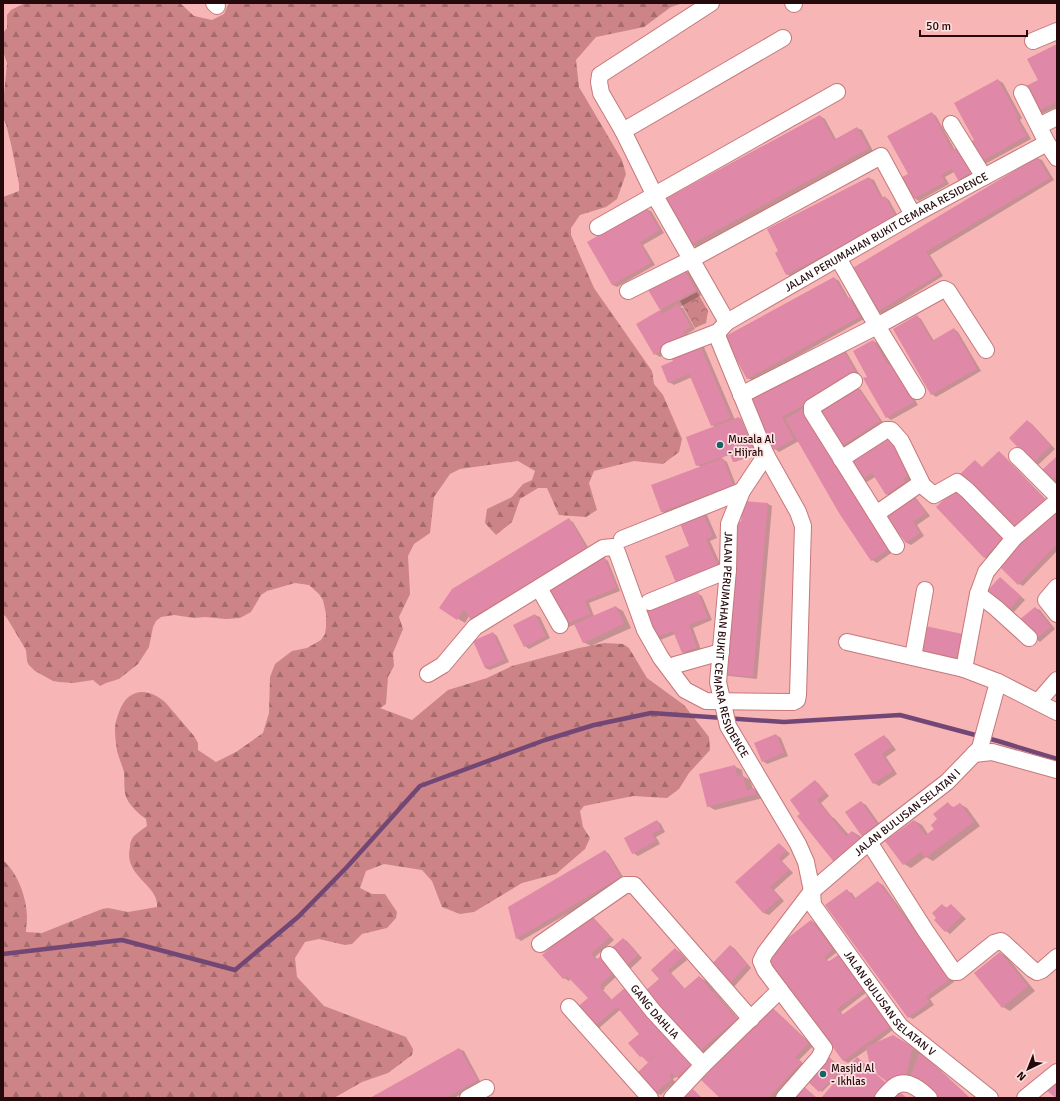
<svg xmlns="http://www.w3.org/2000/svg" width="1060" height="1101" font-family="Signika,sans-serif">
  <defs>
    <pattern id="forest-firs" width="22" height="20" patternUnits="userSpaceOnUse"><rect width="22" height="20" fill="#cc8486"/><path d="M5 1l3.5 6h-7zM16 11l3.5 6h-7z" fill="#a56a6c"/></pattern>
    <pattern id="park-crowns" width="20" height="18" patternUnits="userSpaceOnUse"><rect width="20" height="18" fill="#cc8486"/><path d="M2 6a3 3 0 1 1 6 0M12 15a3 3 0 1 1 6 0" fill="none" stroke="#a56a6c"/></pattern>
  </defs>
  <rect width="100%" height="100%" fill="#f7b5b6"/>
  <path fill="url(#forest-firs)" d="M25 3H180L194 16 212 20 224 14 229 3H683L671 7 644 27 596 37 576 60 579 87 622 160 626 174 617 199 606 207 580 215 571 228V235L594 288 652 371 654 384 663 395 682 439 679 452 663 464 634 461 594 471 589 483 597 510 586 517 559 515 547 488H538L520 499 512 522 496 535 485 523 487 509 512 497 523 484 532 480 535 471 518 461 460 469 450 474 434 497 430 533 414 544 408 556 410 594 399 617 403 629 393 653 394 666 388 677 386 704 380 708 412 720 448 690 487 678 512 666 579 648 604 643 623 644 629 648 647 678 684 705 709 737 710 750 689 773 679 789 667 798 633 796 584 806 580 811 583 827 590 838 585 849 556 874 522 883 474 912 460 914 442 907 432 881 422 870 384 864 366 871 360 888 372 894H385L397 912 396 918 387 928 362 934 352 944 345 945 319 939 305 942 295 958 297 977 324 1006 406 1037 413 1049 412 1055 388 1073 362 1082 334 1098H3V860C18 874 26 896 27 916 27 921 26 927 26 932L42 933 102 909 108 908 128 912 157 907C159 884 123 877 130 847 130 843 131 839 134 836 138 832 143 829 147 826L146 819C139 814 131 807 127 799 123 791 125 780 124 772 122 765 119 758 117 751 116 744 115 736 115 730 115 723 117 718 119 712 128 688 147 687 165 702L194 736 198 743V750L216 762 236 752 263 733 269 713 270 677 275 664 292 651 307 648 321 640 325 634 326 627V614L323 600 319 594 309 585 295 583 267 591 261 595 251 612 240 618 226 619 205 617 194 618 174 615 161 617 156 621 153 627 149 647 138 664 119 679 106 683 100 686 93 680 73 683 59 682 53 681 35 671 29 665 27 661 26 650 7 618 3 614V197L19 191V184L11 144 6 124 3 118V97L4 95 7 63 3 51V33L7 28V15L11 10Z"/>
  <polygon fill="url(#park-crowns)" points="697,292 708,311 706,323 695,328 680,301"/>
  <g fill="#0003">
    <polygon points="1057,45 1057,107 1042,114 1037,112 1040,81"/>
    <polygon points="998,80 1003,83 1022,118 1020,120 1031,139 985,164 981,161 975,140"/>
    <polygon points="932,113 936,116 955,150 957,149 975,175 963,182 958,179 954,172 945,177 949,184 919,201 914,198 909,175"/>
    <polygon points="820,116 825,119 836,139 857,128 862,130 873,151 696,247 691,244"/>
    <polygon points="1037,158 1042,160 1054,180 930,255 943,276 882,314 877,311 852,270"/>
    <polygon points="869,178 874,180 883,198 885,197 889,200 900,220 791,277 787,274"/>
    <polygon points="646,209 651,211 664,233 643,245 655,265 617,287 613,285 588,243"/>
    <polygon points="683,269 690,273 703,294 680,307 683,308 695,329 687,334 690,339 660,357 655,354 638,325 661,311 649,288"/>
    <polygon points="834,278 839,281 849,299 854,301 864,319 753,381 748,378"/>
    <polygon points="917,316 921,319 934,341 954,329 958,332 981,371 936,397 932,394"/>
    <polygon points="873,341 878,343 890,364 896,366 918,405 891,420 887,417 868,377"/>
    <polygon points="699,344 704,347 735,420 739,418 741,419 756,454 735,462 733,461 731,454 721,458 727,462 737,488 667,514 662,512 652,486 701,467 697,465 715,427 712,425 692,377 674,385 669,382 675,362"/>
    <polygon points="843,350 847,353 862,379 804,410 894,551 877,563 872,560 799,441 779,452 775,449 748,401"/>
    <polygon points="857,387 861,390 884,424 845,449 841,446"/>
    <polygon points="1027,421 1032,424 1055,449 1038,465 1034,462"/>
    <polygon points="894,439 915,476 907,482 909,485 891,497 887,494 875,477 867,482 863,480"/>
    <polygon points="999,453 1003,455 1049,503 1020,531 998,511 975,461 983,468"/>
    <polygon points="1057,457 1057,482 1056,483 1051,480"/>
    <polygon points="912,495 916,498 930,516 917,525 924,536 911,545 907,543 886,514"/>
    <polygon points="768,504 772,506 757,679 729,676 724,674 742,523"/>
    <polygon points="937,507 1008,542 989,560 984,557"/>
    <polygon points="1053,509 1057,512 1057,551 1023,586 1019,584"/>
    <polygon points="702,512 707,515 717,538 710,541 722,568 681,585 691,547"/>
    <polygon points="569,520 573,522 591,552 478,623 471,619 469,616 465,623 441,608"/>
    <polygon points="604,558 608,561 620,591 589,603 594,616 616,607 623,611 631,628 591,646 583,642 576,624 569,627 564,624"/>
    <polygon points="1000,578 1025,600 1012,614 1008,611"/>
    <polygon points="697,593 702,596 712,620 693,628 701,650 687,655 683,652 675,634 658,641 653,638"/>
    <polygon points="1035,608 1040,610 1055,629 1040,642 1036,639"/>
    <polygon points="535,615 540,617 550,638 529,649 525,646"/>
    <polygon points="922,626 966,661 922,651"/>
    <polygon points="493,633 497,636 509,662 490,670 485,668"/>
    <polygon points="776,735 781,738 788,756 767,764 763,761"/>
    <polygon points="884,736 888,739 896,750 886,757 897,774 879,786 874,783 855,754"/>
    <polygon points="734,766 742,770 743,776 750,780 753,789 754,789 761,793 763,798 715,810 708,806"/>
    <polygon points="815,781 819,784 829,796 821,803 832,817 835,819 849,835 853,832 860,836 867,845 842,865 802,814"/>
    <polygon points="861,802 866,805 883,829 864,837"/>
    <polygon points="948,804 955,808 960,804 967,808 980,826 933,861 926,857 911,868 904,864 915,821 922,825 928,834 935,829"/>
    <polygon points="657,821 661,824 665,832 656,837 660,844 638,856 633,853"/>
    <polygon points="779,844 783,847 790,854 782,861 793,873 774,890 784,901 769,915 764,913 737,882"/>
    <polygon points="605,851 609,854 625,880 521,941 517,938"/>
    <polygon points="878,882 883,885 954,982 930,999 934,1005 913,1019 909,1017 847,891 852,893 856,899"/>
    <polygon points="942,905 947,908 951,906 955,908 966,919 950,934 946,931"/>
    <polygon points="589,915 593,917 614,940 595,957 617,976 604,988 605,989 603,990 612,1000 698,1065 681,1080 676,1076 673,1079 675,1082 661,1095 656,1093 638,1073 649,1062 641,1056 640,1034 620,1010 598,1029 594,1027 589,998 571,978 569,981 564,978"/>
    <polygon points="812,921 816,924 837,952 827,960 830,962 838,956 842,959 867,992 841,1012 843,1015 868,997 872,1000 894,1029 876,1043 893,1036 924,1055 970,1098 933,1098 871,1066 868,1049 848,1063 844,1061 768,959 784,939 786,940"/>
    <polygon points="623,939 627,941 642,958 629,970 624,968"/>
    <polygon points="731,946 735,949 751,968 732,989 727,986"/>
    <polygon points="675,949 680,952 687,960 671,973 685,989 699,977 706,981 741,1022 702,1055 661,979"/>
    <polygon points="1000,953 1007,957 1035,991 1010,1011 1003,1007"/>
    <polygon points="772,1008 776,1011 813,1046 799,1060 805,1065 774,1098 721,1098"/>
    <polygon points="459,1049 464,1051 481,1083 454,1098 372,1098"/>
    <polygon points="829,1058 843,1071 822,1092 807,1079"/>
  </g>
  <g fill="none" stroke-linecap="round" stroke-linejoin="round">
    <polyline stroke="#724775" stroke-width="4.5" points="3,954 122,940 235,970 298,917 347,867 420,786 545,740 594,725 651,713 784,722 900,715 998,741 1057,759"/>
  </g>
  <g fill="#df88a7">
    <polygon points="1057,44 1057,102 1036,112 1024,87 1038,80 1027,59"/>
    <polygon points="998,79 1018,116 1016,117 1027,136 980,162 969,143 974,140 954,103"/>
    <polygon points="932,112 952,150 957,148 971,173 958,180 952,169 941,175 945,182 913,199 902,177 908,174 887,136"/>
    <polygon points="820,115 834,140 857,127 869,148 690,245 665,199"/>
    <polygon points="1037,157 1050,178 926,252 940,274 877,312 851,269"/>
    <polygon points="869,177 881,198 885,196 896,218 786,275 775,253 778,251 767,229"/>
    <polygon points="646,208 660,230 640,242 651,263 612,285 587,242"/>
    <polygon points="683,268 696,290 660,310 647,288"/>
    <polygon points="834,277 847,299 849,297 860,317 747,379 724,337"/>
    <polygon points="678,304 691,327 683,332 686,337 654,355 636,324 660,310 662,314"/>
    <polygon points="917,315 932,341 954,328 977,369 931,395 893,329"/>
    <polygon points="873,340 888,365 891,363 914,402 886,418 863,378 867,377 853,351"/>
    <polygon points="699,343 731,418 711,426 689,374 668,383 661,366 673,361 670,355"/>
    <polygon points="843,349 858,376 782,417 794,439 774,450 747,401"/>
    <polygon points="857,386 880,421 840,447 817,411"/>
    <polygon points="804,408 858,502 890,548 871,561 839,513 785,419"/>
    <polygon points="739,417 755,453 733,462 730,454 696,466 686,437"/>
    <polygon points="1027,420 1051,446 1033,463 1009,438"/>
    <polygon points="889,435 912,473 903,479 905,482 886,495 872,473 862,480 849,462"/>
    <polygon points="999,451 1045,500 1015,529 960,474 975,460 982,467"/>
    <polygon points="1057,456 1057,475 1051,481 1041,471"/>
    <polygon points="723,458 733,485 661,512 651,485"/>
    <polygon points="956,488 1004,539 984,558 936,507"/>
    <polygon points="912,494 926,513 913,522 920,533 906,543 884,514"/>
    <polygon points="743,501 768,503 753,677 723,674 736,521 741,522"/>
    <polygon points="1052,508 1057,512 1057,544 1018,585 998,565"/>
    <polygon points="702,511 713,536 706,539 718,565 676,583 665,556 689,546 679,521"/>
    <polygon points="569,518 587,549 470,619 464,609 457,620 439,608 452,589"/>
    <polygon points="604,557 617,588 585,601 591,614 563,625 547,585 573,569"/>
    <polygon points="1000,577 1021,596 1007,612 986,592"/>
    <polygon points="698,592 708,618 689,625 697,647 682,653 673,631 652,639 642,613"/>
    <polygon points="616,606 624,624 583,643 574,624"/>
    <polygon points="1035,607 1051,627 1035,640 1019,620"/>
    <polygon points="535,614 546,636 524,647 513,625"/>
    <polygon points="921,625 967,635 962,659 916,649"/>
    <polygon points="493,632 505,660 485,668 473,641"/>
    <polygon points="776,734 784,753 762,762 754,743"/>
    <polygon points="884,735 892,747 882,754 893,771 873,784 854,754"/>
    <polygon points="735,765 737,776 743,775 747,790 754,788 756,794 707,807 699,774"/>
    <polygon points="815,780 826,793 817,800 846,836 852,831 861,841 834,862 797,816 800,814 790,800"/>
    <polygon points="861,801 879,827 863,838 845,812"/>
    <polygon points="948,802 952,808 960,803 974,822 925,858 921,852 903,865 885,841 914,820 926,835 934,829 931,825 937,819 933,814"/>
    <polygon points="657,820 661,829 652,834 656,841 632,854 624,838"/>
    <polygon points="779,843 786,851 779,858 789,870 770,887 780,898 763,913 735,882"/>
    <polygon points="605,850 621,877 516,939 508,907"/>
    <polygon points="878,881 950,979 926,997 930,1002 908,1018 825,905 847,889 854,899"/>
    <polygon points="942,904 946,908 951,904 962,916 945,932 934,920 936,918 932,913"/>
    <polygon points="589,913 610,937 591,954 596,960 603,954 613,973 600,985 601,986 600,987 611,1000 627,986 694,1062 676,1078 672,1073 669,1076 672,1079 655,1093 637,1073 659,1052 647,1062 642,1056 640,1057 628,1043 639,1034 617,1007 593,1028 576,1008 588,998 567,976 563,979 542,955"/>
    <polygon points="811,920 833,949 824,957 828,962 838,955 863,990 837,1009 842,1015 868,996 891,1026 843,1061 767,959 784,938 785,940"/>
    <polygon points="623,938 638,955 623,969 608,951"/>
    <polygon points="730,945 747,965 727,987 708,968"/>
    <polygon points="675,948 683,957 668,970 684,989 699,976 737,1019 697,1053 644,992 659,979 651,970"/>
    <polygon points="1000,952 1028,986 1002,1008 974,973"/>
    <polygon points="771,1007 809,1043 795,1057 802,1062 768,1098 720,1098 701,1080"/>
    <polygon points="893,1035 913,1047 906,1076 887,1082 877,1074 875,1066 870,1066 866,1047"/>
    <polygon points="459,1048 478,1080 446,1098 370,1098"/>
    <polygon points="920,1051 969,1098 932,1098 910,1077"/>
    <polygon points="827,1055 842,1069 819,1092 805,1079"/>
    <polygon points="857,1057 886,1083 876,1095 873,1098 821,1098"/>
    <polygon points="1057,1080 1057,1098 1056,1098 1047,1091"/>
    <polygon points="801,1084 817,1098 789,1098"/>
    <polygon points="693,1089 702,1098 684,1098"/>
    <polygon points="900,1092 907,1098 894,1098"/>
  </g>
  <g fill="none" stroke-linecap="round" stroke-linejoin="round">
    <defs>
      <g id="minor">
        <polyline points="214,3 217,6"/>
        <path id="s1" d="M711 3 600 75 599 82 601 93 623 131 655 196 727 322 718 332V338L766 455 742 491 729 524 728 570 718 682 728 726 798 844 806 862 812 891 813 905 900 1026 990 1098"/>
        <polyline points="793,3 794,4"/>
        <polyline points="1033,41 1057,31"/>
        <polyline points="1022,93 1047,143 1057,158"/>
        <polyline points="951,124 984,177"/>
        <polyline points="1039,126 1057,117"/>
        <polyline points="623,131 783,38"/>
        <polyline points="598,227 837,92"/>
        <polyline points="838,258 877,326 917,391"/>
        <polyline points="628,291 692,259 881,156 913,215"/>
        <path id="s2" d="M727 322 913 215 1047 143"/>
        <polyline points="669,351 718,332"/>
        <polyline points="854,381 812,407 812,412 876,514"/>
        <polyline points="741,395 877,326 944,289 948,291 986,350"/>
        <polyline points="1017,456 1057,496"/>
        <polyline points="841,459 886,430 891,430 901,441 923,486"/>
        <polyline points="622,539 742,491"/>
        <polyline points="896,546 876,514 918,485 923,486 934,495 957,482 967,490 1014,538"/>
        <polyline points="1057,587 1046,600 1057,614"/>
        <polyline points="539,588 560,625"/>
        <polyline points="978,594 996,608 1029,638"/>
        <polyline points="649,602 728,570"/>
        <polyline points="847,642 964,669"/>
        <polyline points="913,657 925,590"/>
        <polyline points="675,665 721,652"/>
        <polyline points="428,674 443,665 475,627 603,548 613,547 617,552 645,630 661,658 685,690 706,701 793,702 797,700 798,695 803,526 798,512 766,455"/>
        <polyline points="998,682 1057,712"/>
        <polyline points="1038,702 1057,680"/>
        <polyline points="974,754 992,752 1057,770"/>
        <polyline points="869,842 925,930 954,972 958,972 994,943 1001,941 1005,944 1032,969 1037,972 1042,970 1057,957"/>
        <polyline points="540,944 625,885 634,885 751,1019"/>
        <path id="s3" d="M609 955 653 1011 703 1065"/>
        <polyline points="780,990 824,1048 819,1058 784,1098"/>
        <polyline points="569,1007 650,1098"/>
        <polyline points="468,1098 486,1088"/>
        <path id="s4" d="M672 1098 703 1065 780 990 765 970 761 961 765 953 812 891 869 842 947 782 980 748 998 682 964 669 978 594 986 572 1014 538 1057 501"/>
        <path d="M883 1098C887 1094 890 1089 895 1086 907 1078 921 1090 929 1098"/>
        <polyline points="1025,1098 1057,1072"/>
      </g>
    </defs>
    <use href="#minor" stroke="#c5787a" stroke-width="18"/>
    <use href="#minor" stroke="#fff" stroke-width="16"/>
  </g>
  <g fill="#146466" stroke="#fde2e2" stroke-width="1.5">
    <circle cx="720" cy="445" r="4"/>
    <circle cx="823" cy="1074" r="4"/>
  </g>
  <g text-anchor="middle" stroke-width="3.5" stroke-linejoin="round" paint-order="stroke">
    <g font-size="11" fill="#25090b" stroke="#fde2e2">
      <text dy="4" stroke="none"><textPath href="#s2" startOffset="183">JALAN PERUMAHAN BUKIT CEMARA RESIDENCE</textPath></text>
      <text dy="4" stroke="none"><textPath href="#s1" startOffset="760">JALAN PERUMAHAN BUKIT CEMARA RESIDENCE</textPath></text>
      <text dy="4" stroke="none"><textPath href="#s4" startOffset="398">JALAN BULUSAN SELATAN I</textPath></text>
      <text dy="4" stroke="none"><textPath href="#s1" startOffset="1166">JALAN BULUSAN SELATAN V</textPath></text>
      <text dy="4" stroke="none"><textPath href="#s3" startOffset="73">GANG DAHLIA</textPath></text>
    </g>
    <g font-size="11" fill="#25090b" stroke="#fde2e2" text-anchor="start">
      <text x="728" y="443">Musala Al<tspan x="728" dy="13">- Hijrah</tspan></text>
      <text x="831" y="1072">Masjid Al<tspan x="831" dy="13">- Ikhlas</tspan></text>
    </g>
  </g>
  <rect width="1060" height="1101" fill="none" stroke="#25090b" stroke-width="8"/>
  <g transform="translate(1028 1069) rotate(223)" stroke="#fde2e2" stroke-width="3" paint-order="stroke">
  <path d="M0-3L7 15L0 10L-7 15Z" fill="#25090b"/>
  <text y="-6" font-size="11" font-weight="bold" text-anchor="middle" fill="#25090b">N</text>
  </g>
  <path d="M920 30v6h107v-6" fill="none" stroke="#25090b" stroke-width="2"/>
  <text x="926" y="30" font-size="12" fill="#25090b" stroke="#fde2e2" stroke-width="3" paint-order="stroke">50 m</text>
</svg>
